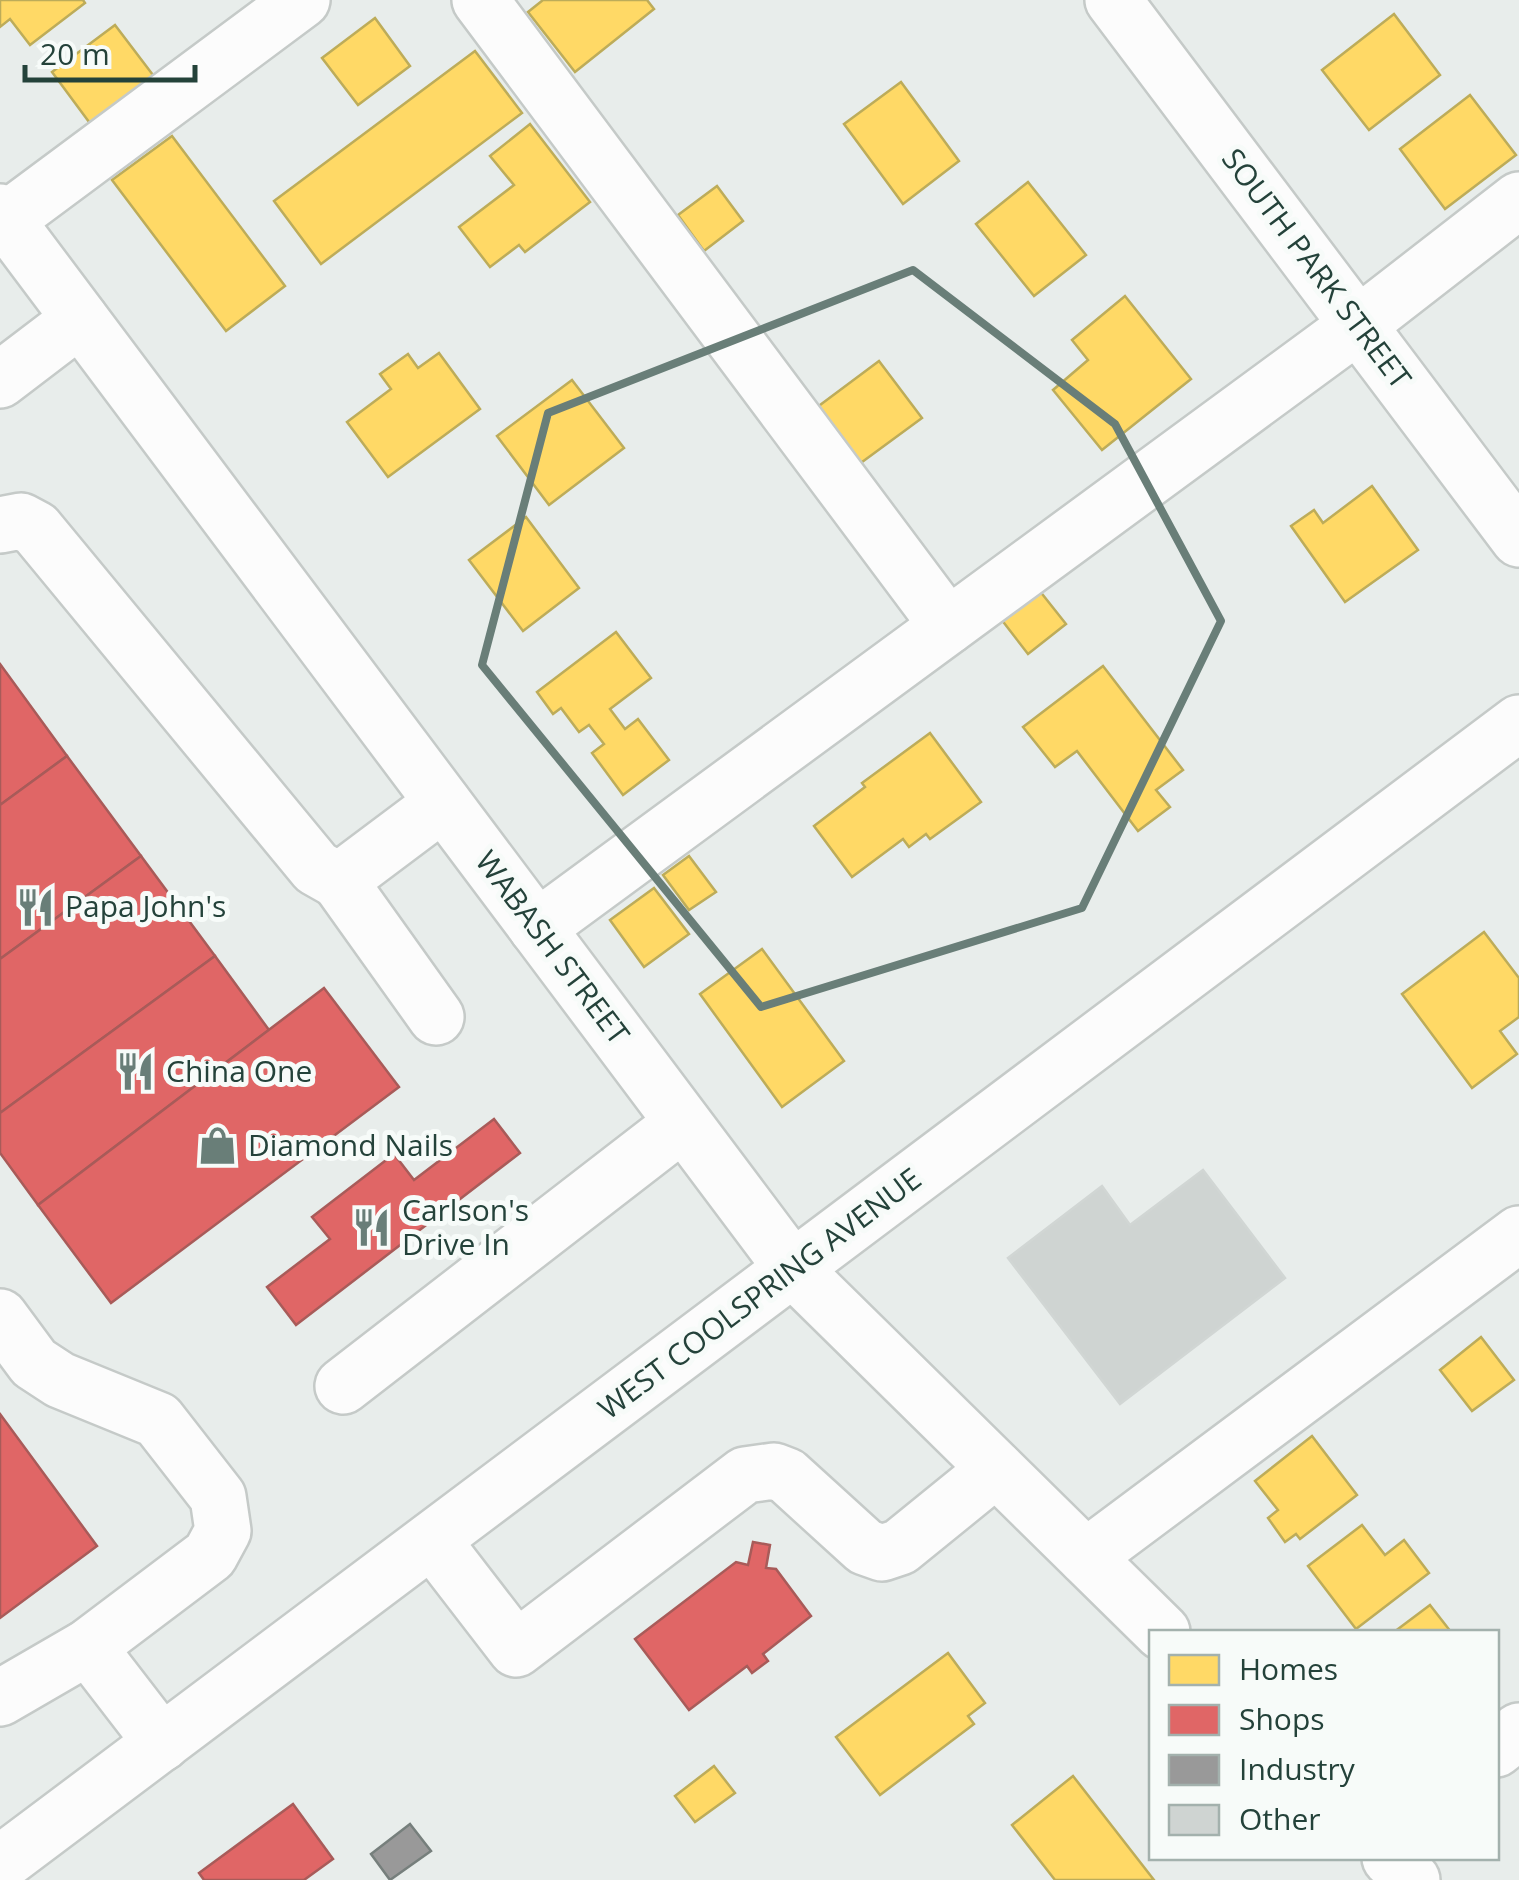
<svg xmlns="http://www.w3.org/2000/svg" width="1519" height="1880" font-family="'Open Sans',sans-serif">
  <rect width="100%" height="100%" fill="#e8edeb"/>
  <g fill="#ffd966" stroke="#bdac59" stroke-width="2.5">
    <polygon points="0,0 83,0 85,3 30,45 10,19 0,27"/>
    <polygon points="543,0 647,0 654,9 575,72 528,12"/>
    <polygon points="1394,14 1440,75 1369,130 1322,70"/>
    <polygon points="375,18 410,66 358,105 322,58"/>
    <polygon points="115,25 156,79 92,126 52,72"/>
    <polygon points="475,51 522,113 321,264 274,201"/>
    <polygon points="901,82 959,161 903,204 844,124"/>
    <polygon points="1470,95 1516,155 1445,209 1400,149"/>
    <polygon points="530,124 590,202 525,252 519,245 490,267 459,227 514,185 490,156"/>
    <polygon points="172,136 285,286 226,331 112,180"/>
    <polygon points="1028,182 1086,255 1034,296 976,224"/>
    <polygon points="717,186 743,221 704,251 678,215"/>
    <polygon points="1125,296 1191,379 1102,450 1053,390 1088,360 1072,340"/>
    <polygon points="439,353 480,409 388,477 347,422 391,389 380,374 408,354 418,368"/>
    <polygon points="879,361 922,418 858,465 816,408"/>
    <polygon points="572,380 624,448 549,505 497,436"/>
    <polygon points="1372,486 1418,550 1345,602 1291,526 1314,510 1323,523"/>
    <polygon points="526,517 579,588 523,631 469,560"/>
    <polygon points="1039,590 1066,624 1028,654 1001,619"/>
    <polygon points="616,632 651,678 610,709 625,729 638,719 669,760 623,795 592,753 604,744 589,725 579,732 561,708 553,714 537,692"/>
    <polygon points="1103,666 1183,770 1156,790 1170,807 1138,831 1077,751 1055,767 1023,727"/>
    <polygon points="930,733 981,802 930,839 926,834 909,847 903,839 852,877 814,826 865,787 862,783"/>
    <polygon points="689,856 716,892 689,910 663,875"/>
    <polygon points="654,888 689,934 644,967 610,920"/>
    <polygon points="1484,932 1519,978 1519,1017 1500,1031 1517,1054 1472,1088 1402,994"/>
    <polygon points="762,949 844,1061 782,1107 700,994"/>
    <polygon points="1481,1337 1514,1380 1472,1411 1440,1370"/>
    <polygon points="1312,1436 1357,1495 1300,1539 1296,1534 1285,1542 1268,1518 1278,1510 1255,1481"/>
    <polygon points="1362,1525 1385,1555 1404,1540 1429,1573 1356,1629 1308,1566"/>
    <polygon points="1430,1605 1451,1632 1394,1632"/>
    <polygon points="948,1653 985,1703 968,1716 974,1724 880,1795 836,1737"/>
    <polygon points="714,1766 735,1793 695,1822 675,1796"/>
    <polygon points="1073,1776 1154,1880 1055,1880 1012,1825"/>
  </g>
  <g fill="#e06666" stroke="#a85b59" stroke-width="2.5">
    <polygon points="0,664 67,756 0,805"/>
    <polygon points="67,756 141,856 0,959 0,805"/>
    <polygon points="141,856 215,956 0,1113 0,959"/>
    <polygon points="215,956 269,1030 38,1205 0,1153 0,1113"/>
    <polygon points="324,988 399,1087 111,1303 38,1205"/>
    <polygon points="494,1119 520,1153 296,1325 267,1287 330,1239 312,1217 394,1154 414,1180"/>
    <polygon points="0,1414 97,1546 0,1618"/>
    <polygon points="753,1542 770,1545 766,1568 776,1569 811,1616 763,1654 768,1661 752,1673 747,1666 689,1710 635,1639 736,1562 748,1565"/>
    <polygon points="293,1804 333,1859 304,1880 204,1880 199,1873"/>
  </g>
  <polygon fill="#999" stroke="#767f7c" stroke-width="2.5" points="410,1824 431,1851 390,1880 371,1854"/>
  <polygon fill="#cfd4d2" stroke="#d1d6d4" stroke-width="2.5" points="1203,1170 1285,1278 1120,1404 1008,1258 1102,1186 1130,1225"/>
  <g fill="none" stroke-linecap="round" stroke-linejoin="round">
    <defs>
      <g id="minor">
        <polyline points="480,0 948,626"/>
        <polyline points="1113,0 1519,539"/>
        <polyline points="0,212 793,1269 1162,1632"/>
        <polyline points="6,220 302,0"/>
        <polyline points="0,380 80,319"/>
        <polyline points="0,525 21,521 36,529 316,868 339,881 443,803"/>
        <polyline points="339,881 436,1017"/>
        <polyline points="537,928 1358,325 1519,200"/>
        <polyline points="0,1317 34,1363 60,1380 158,1420 218,1497 223,1531 210,1555 88,1647 0,1698"/>
        <polyline points="343,1386 683,1123"/>
        <polyline points="432,1540 516,1649 745,1475 774,1471 787,1476 865,1547 882,1553 900,1547 996,1469"/>
        <polyline points="1086,1557 1519,1234"/>
        <polyline points="88,1647 162,1743"/>
        <polyline points="1496,1749 1519,1731"/>
        <polyline points="1390,1858 1412,1880"/>
        <polyline points="0,1864 1519,723"/>
      </g>
    </defs>
    <use href="#minor" stroke="#c5cac8" stroke-width="60"/>
    <use href="#minor" stroke="#fcfcfc" stroke-width="55"/>
  </g>
  <path fill="none" stroke="#697e78" stroke-width="8" stroke-linejoin="round" d="M913 270 1115 424 1221 621 1082 908 761 1007 482 665 548 413Z"/>
  <defs>
    <symbol id="restaurant-bare" viewBox="-9 -9 18 18"><path d="M-5-6h1v4h1v-4h1v4h1v-4h1v5L-1.5 .5V6h-2V.5L-5-1ZM5-6V6H3V1.5H1.5Q1.5-4 5-6Z" fill="#697e78" stroke="#f7fbf9" stroke-width="2.5" paint-order="stroke"/></symbol>
    <symbol id="shop-bare" viewBox="-9 -9 18 18"><path d="M-5-2.5h2.3a2.7 3.5 0 0 1 5.4 0H5L5.5 6h-11ZM-1.5-2.5h3a1.5 2.3 0 0 0-3 0Z" fill="#697e78" stroke="#f7fbf9" stroke-width="2.5" paint-order="stroke"/></symbol>
  </defs>
  <g fill-rule="evenodd">
    <use href="#restaurant-bare" x="8" y="880" width="55" height="55"/>
    <use href="#restaurant-bare" x="108" y="1044" width="55" height="55"/>
    <use href="#shop-bare" x="190" y="1118" width="55" height="55"/>
    <use href="#restaurant-bare" x="344" y="1200" width="55" height="55"/>
  </g>
  <g text-anchor="middle" stroke-width="10" stroke-linejoin="round" paint-order="stroke">
    <g font-size="30" fill="#24423a" stroke="#f7fbf9">
      <text transform="translate(1316 269) rotate(53)" y="10">SOUTH PARK STREET</text>
      <text transform="translate(552 948) rotate(53)" y="10">WABASH STREET</text>
      <text transform="translate(760 1294) rotate(-37)" y="10">WEST COOLSPRING AVENUE</text>
    </g>
    <g font-size="30" fill="#24423a" stroke="#f7fbf9" text-anchor="start">
      <text x="65" y="917">Papa John's</text>
      <text x="166" y="1082">China One</text>
      <text x="248" y="1156">Diamond Nails</text>
      <text x="402" y="1221">Carlson's<tspan x="402" dy="34">Drive In</tspan></text>
    </g>
  </g>
  <rect x="1149" y="1630" width="350" height="230" fill="#f7fbf9" stroke="#a3b1ad" stroke-width="2.5"/>
  <rect x="1169" y="1655" width="50" height="30" fill="#ffd966" stroke="#a3b1ad" stroke-width="2.5"/>
  <text x="1239" y="1680" font-size="30" fill="#24423a">Homes</text>
  <rect x="1169" y="1705" width="50" height="30" fill="#e06666" stroke="#a3b1ad" stroke-width="2.5"/>
  <text x="1239" y="1730" font-size="30" fill="#24423a">Shops</text>
  <rect x="1169" y="1755" width="50" height="30" fill="#999999" stroke="#a3b1ad" stroke-width="2.5"/>
  <text x="1239" y="1780" font-size="30" fill="#24423a">Industry</text>
  <rect x="1169" y="1805" width="50" height="30" fill="#cfd4d2" stroke="#a3b1ad" stroke-width="2.5"/>
  <text x="1239" y="1830" font-size="30" fill="#24423a">Other</text>
  <path d="M25 65v15h170v-15" fill="none" stroke="#24423a" stroke-width="5"/>
  <text x="40" y="65" font-size="30" fill="#24423a" stroke="#f7fbf9" stroke-width="8" paint-order="stroke">20 m</text>
</svg>
